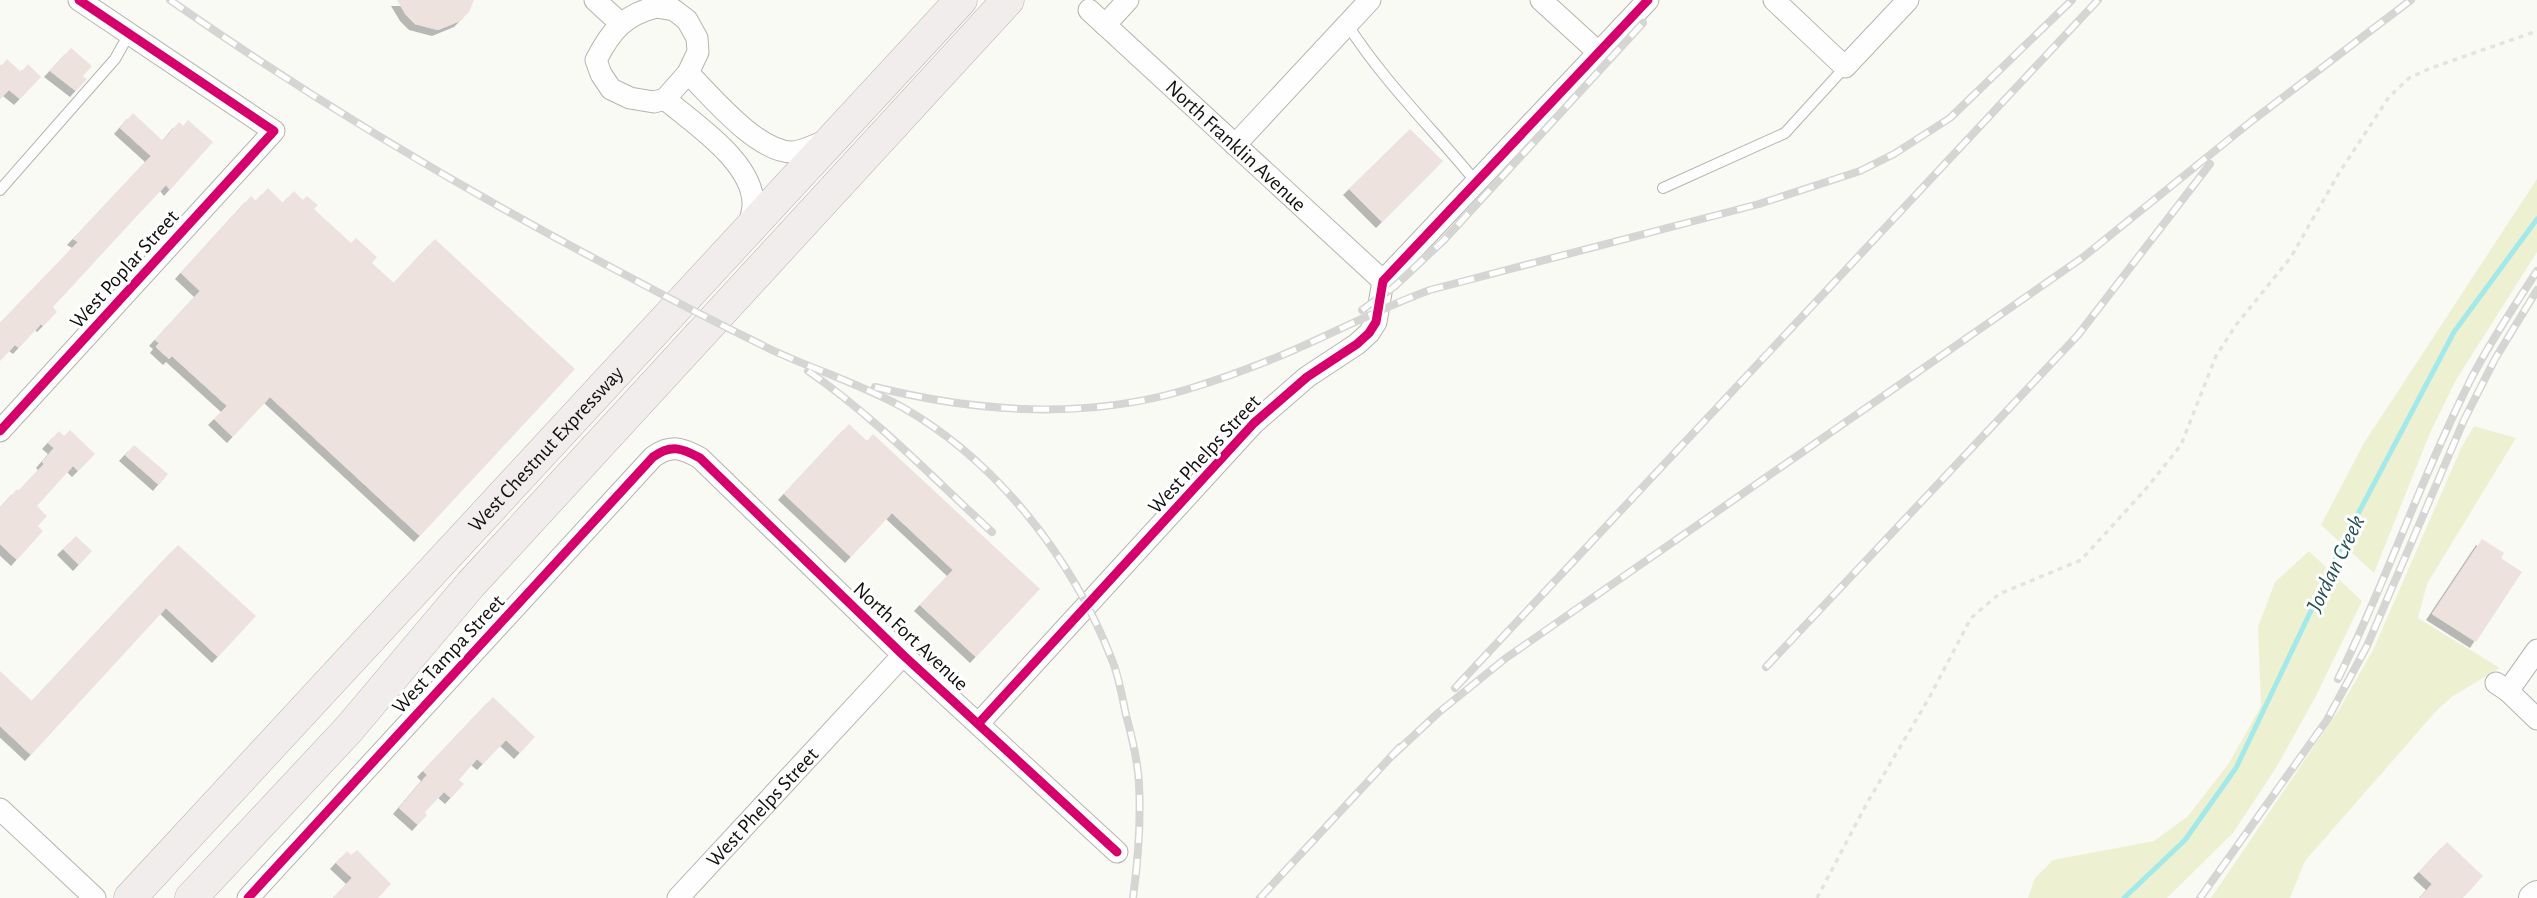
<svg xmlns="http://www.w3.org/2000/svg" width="2537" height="898" font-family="'Alegreya Sans',sans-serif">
  <defs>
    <filter id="shadow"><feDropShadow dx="-6" dy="6" stdDeviation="0" flood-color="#0004"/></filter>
  </defs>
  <rect width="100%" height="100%" fill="#fafaf5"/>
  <g fill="#eef1d1">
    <polygon points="2537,179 2537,252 2456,380 2430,433 2374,573 2321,525 2364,443"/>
    <polygon points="2474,426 2516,438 2427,584 2418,618 2500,668 2453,696 2438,709 2305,861 2290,898 2211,898 2340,708 2374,648 2462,446"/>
    <polygon points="2309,551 2362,601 2316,696 2276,768 2233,833 2167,898 2028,898 2035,878 2053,860 2154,841 2188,816 2229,763 2261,706 2258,627 2275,582"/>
  </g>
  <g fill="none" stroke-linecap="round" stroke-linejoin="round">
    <polyline stroke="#a4e9ea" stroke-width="5" points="2124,898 2185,840 2236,768 2350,529 2454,332 2537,219"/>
  </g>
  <g fill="#eee2de" filter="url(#shadow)">
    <polygon points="397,0 474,0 469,12 460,21 438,30 415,24 406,15"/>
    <polygon points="71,48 92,66 83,76 87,79 76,91 50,71"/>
    <polygon points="7,59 21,72 28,64 41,77 20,99 9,90 0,99 0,67"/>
    <polygon points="133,113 163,141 179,122 183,126 188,120 213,142 170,190 166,185 135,218 53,307 57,312 43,326 41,324 19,348 15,345 0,361 0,323 78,242 73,239 151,156 120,128"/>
    <polygon points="1410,129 1443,161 1382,222 1349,189"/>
    <polygon points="268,188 283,203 294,191 303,200 307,196 318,205 314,209 351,243 356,238 377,257 372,263 394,283 435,239 575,369 420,536 270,397 233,437 214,419 227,406 172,356 169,359 156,347 159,343 155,340 200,291 181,273 251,196 256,201"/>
    <polygon points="849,424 867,441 873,434 1040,589 976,657 920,605 953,570 892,513 851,557 784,494"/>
    <polygon points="70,430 95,454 78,471 73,466 37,506 47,516 38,526 43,531 17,560 0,544 0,508 17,489 19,491 44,464 42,462 54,448 48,443 59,431 64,436"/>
    <polygon points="134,445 168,474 159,485 125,455"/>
    <polygon points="76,536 92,551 79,565 63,549"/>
    <polygon points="2482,539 2504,553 2501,558 2522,572 2476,642 2432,614"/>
    <polygon points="178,545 256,616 218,657 166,608 31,755 0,726 0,671 32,701"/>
    <polygon points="493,697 535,737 520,753 506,740 483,764 477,759 459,780 464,784 451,798 444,792 425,812 427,815 418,825 399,808 427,775 423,771"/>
    <polygon points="2447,842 2483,876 2463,898 2420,898 2432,884 2419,872"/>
    <polygon points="357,850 391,884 378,898 333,898 352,878 336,863 347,851 351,855"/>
  </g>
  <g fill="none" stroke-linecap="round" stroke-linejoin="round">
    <defs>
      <g id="lane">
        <path d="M1347 24C1384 82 1433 129 1476 182"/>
        <polyline points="1663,188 1785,133 1845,67"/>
        <polyline points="0,190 115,59 129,34"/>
      </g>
      <g id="street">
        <polyline points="595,0 621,24"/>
        <polyline points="1541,0 1598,52"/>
        <polyline points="1774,0 1845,67 1908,0"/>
        <path d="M656 7 674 10 687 20 697 38 698 52 688 73 665 99 654 102 630 98 611 89 601 74 596 60C611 31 624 15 656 7Z"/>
        <path id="s1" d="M1089 10 1383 281"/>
        <polyline points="1105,25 1128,0"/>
        <path d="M688 73C711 96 757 152 792 152 803 152 818 143 829 140"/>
        <path d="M665 99C694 124 755 163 753 206 752 214 750 221 749 228"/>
        <polyline points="1235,145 1370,0"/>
        <polyline points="0,431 274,131 79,0"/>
        <polyline points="2496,683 2508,691 2537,650"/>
        <polyline points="2508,691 2537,719"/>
        <polyline points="979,723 1254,423 1307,377 1357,344 1369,333 1376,322 1383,281 1648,0"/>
        <polyline points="0,809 95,898"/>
        <path d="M248 898 653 457C671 444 682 448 700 458L903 655 1117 852"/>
        <path id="s2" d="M678 898 903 655"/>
      </g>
      <polyline id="secondary" points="2533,898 2537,895"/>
      <g id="primary">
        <path id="s3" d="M130 898 961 0"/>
        <polyline points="191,898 349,729 471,584 1008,0"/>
      </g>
    </defs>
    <use href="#lane" stroke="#b5b4b0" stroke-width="12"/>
    <use href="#street" stroke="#b5b4b0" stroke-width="23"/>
    <use href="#secondary" stroke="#b5b4b0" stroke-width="30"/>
    <use href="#primary" stroke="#bab0b0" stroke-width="33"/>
    <polyline stroke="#e3e3e1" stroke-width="3.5" stroke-dasharray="5 5" stroke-linecap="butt" points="1817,898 1867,803 1929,698 1971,618 1999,594 2081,560 2145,490 2181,445 2216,356 2236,325 2291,257 2339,173 2389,97 2409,78 2431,68 2537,31"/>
    <use href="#lane" stroke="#fefefe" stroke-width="10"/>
    <use href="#street" stroke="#fefefe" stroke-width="21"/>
    <use href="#secondary" stroke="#fefefe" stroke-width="28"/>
    <use href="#primary" stroke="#f2eded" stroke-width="32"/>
    <defs>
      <g id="rail">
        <path d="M170 0C313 100 465 191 620 272 670 299 721 325 772 350 815 370 860 384 902 407 997 461 1073 559 1112 660 1119 677 1122 696 1126 715 1132 737 1138 761 1139 784 1141 822 1138 861 1133 898"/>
        <polyline points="1362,310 1395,286 1444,240 1643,23"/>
        <path d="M808 371C875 417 932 477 992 532"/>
        <path d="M875 387C976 412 1084 420 1185 390 1222 379 1259 365 1294 350 1340 330 1383 307 1430 290L1759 204 1860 171 1894 154 1950 118 2072 0"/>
        <polyline points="1766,667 2078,335 2210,164"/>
        <path d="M2338 679C2386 582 2421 478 2470 381 2489 343 2514 307 2537 271"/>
        <polyline points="1455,688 2098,0"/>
        <polyline points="1394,754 1438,713 1506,658 2082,258 2253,120 2411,0"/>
        <polyline points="1260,898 1400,747"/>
        <polyline points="2200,898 2327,720 2367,646 2464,420 2495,359 2537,290"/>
      </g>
    </defs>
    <use href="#rail" stroke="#d5d5d3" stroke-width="8"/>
    <use href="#rail" stroke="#fff" stroke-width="5" stroke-dasharray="16" stroke-linecap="butt"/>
    <defs>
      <g id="cycleway">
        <polyline points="0,431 274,131 79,0"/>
        <polyline points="979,723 1254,423 1307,377 1357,344 1369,333 1376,322 1383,281 1648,0"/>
        <path d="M248 898 653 457C671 444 682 448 700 458L903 655 1117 852"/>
      </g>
    </defs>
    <use href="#cycleway" stroke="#fff" stroke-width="13"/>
    <use href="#cycleway" stroke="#d6006c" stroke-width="9"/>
  </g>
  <g text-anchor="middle" stroke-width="6" stroke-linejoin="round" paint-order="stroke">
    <g font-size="21" fill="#100f0c" stroke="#fff">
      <text dy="7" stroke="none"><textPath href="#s1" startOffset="200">North Franklin Avenue</textPath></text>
      <text transform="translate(124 269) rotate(-48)" y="7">West Poplar Street</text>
      <text dy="7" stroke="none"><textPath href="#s3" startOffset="612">West Chestnut Expressway</textPath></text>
      <text transform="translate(1204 454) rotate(-47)" y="7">West Phelps Street</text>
      <text transform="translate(911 636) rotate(43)" y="7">North Fort Avenue</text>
      <text transform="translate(448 654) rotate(-47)" y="7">West Tampa Street</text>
      <text dy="7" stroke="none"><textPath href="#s2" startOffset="124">West Phelps Street</textPath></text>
    </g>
    <g font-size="23" font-style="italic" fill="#255254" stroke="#fff">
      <text transform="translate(2335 563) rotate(-64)" y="8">Jordan Creek</text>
    </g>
  </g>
</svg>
